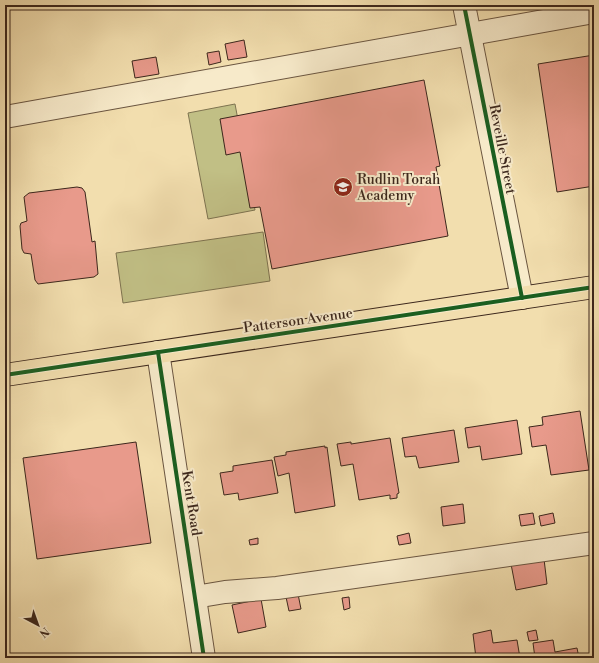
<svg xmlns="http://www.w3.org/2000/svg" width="599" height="663" font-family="'Libre Bodoni',serif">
  <rect width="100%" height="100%" fill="#f2deae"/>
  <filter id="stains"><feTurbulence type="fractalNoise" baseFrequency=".005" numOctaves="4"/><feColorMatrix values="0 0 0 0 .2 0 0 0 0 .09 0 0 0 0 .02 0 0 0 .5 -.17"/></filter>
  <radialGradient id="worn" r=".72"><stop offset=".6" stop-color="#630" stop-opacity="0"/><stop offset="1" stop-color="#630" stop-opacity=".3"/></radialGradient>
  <g fill="#c1bf85" stroke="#7e7350">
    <polygon points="235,104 255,210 208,219 188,113"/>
    <polygon points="263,232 270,281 123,303 116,253"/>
  </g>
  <g fill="#e89a8b" stroke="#3c271c">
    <polygon points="244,40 247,57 228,60 225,44"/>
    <polygon points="219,51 221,62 209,65 207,53"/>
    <polygon points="594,55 594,186 557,192 538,64"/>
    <polygon points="156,57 159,74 135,78 132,61"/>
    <polygon points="424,80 440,166 436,167 448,236 272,269 260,207 250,208 240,152 226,155 220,119"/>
    <polygon points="77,187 82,188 85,192 92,242 95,241 98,274 94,277 38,284 35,280 31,254 24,253 22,249 20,226 21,223 27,221 24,197 29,193"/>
    <polygon points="592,410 594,410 594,424"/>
    <polygon points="580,411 589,470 551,475 546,445 532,447 529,427 543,425 542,417"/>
    <polygon points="517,420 522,454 482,460 480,446 468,448 465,428"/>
    <polygon points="454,430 459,462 419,468 416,456 405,457 402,438"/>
    <polygon points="390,438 399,493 397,494 397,498 390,499 390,495 359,500 353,464 341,466 337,444 351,442 351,444"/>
    <polygon points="136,442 151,543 37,559 23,458"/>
    <polygon points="325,446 325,448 327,447 335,506 295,513 289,473 278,476 274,457 286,455 286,452"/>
    <polygon points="272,460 278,493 239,500 238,493 224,495 220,473 233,471 233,466"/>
    <polygon points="463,504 465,523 443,526 441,507"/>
    <polygon points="533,513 535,524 521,526 519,515"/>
    <polygon points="553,513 555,523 541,526 539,516"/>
    <polygon points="409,533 411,543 399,545 397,536"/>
    <polygon points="258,538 258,544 250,545 249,540"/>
    <polygon points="544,559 547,584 516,590 511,564"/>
    <polygon points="298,594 301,609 289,611 286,597"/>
    <polygon points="349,597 350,608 344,610 342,598"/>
    <polygon points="261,599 266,627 238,633 232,605"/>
    <polygon points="491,630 493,643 517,640 520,658 476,658 473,634"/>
    <polygon points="536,630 538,640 529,641 527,632"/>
    <polygon points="553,640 555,652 577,648 579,658 535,658 533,643"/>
    <polygon points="282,655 283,658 258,658"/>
    <polygon points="450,655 451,658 424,658"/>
  </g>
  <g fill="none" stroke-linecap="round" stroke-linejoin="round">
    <defs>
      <g id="minor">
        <polyline points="464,5 522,298"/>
        <polyline points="5,117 594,12"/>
        <polyline points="158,352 204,658"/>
        <polyline points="195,597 225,592 277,588 594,543"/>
      </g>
      <polyline id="major" points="5,375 594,287"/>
    </defs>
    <use href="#minor" stroke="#6a5540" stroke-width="24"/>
    <use href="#major" stroke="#3c271c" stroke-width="24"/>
    <use href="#minor" stroke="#f7eaca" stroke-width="22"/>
    <use href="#major" stroke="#f2deae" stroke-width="22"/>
    <defs>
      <g id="cycleway">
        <polyline points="464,5 522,298"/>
        <polyline points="158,352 204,658"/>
        <polyline points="5,375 594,287"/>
      </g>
    </defs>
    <use href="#cycleway" stroke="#f7eaca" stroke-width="6"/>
    <use href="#cycleway" stroke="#1b5e20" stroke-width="4"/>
  </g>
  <defs>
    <symbol id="school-disc" viewBox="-11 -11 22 22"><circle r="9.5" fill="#8f2418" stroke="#f7eaca"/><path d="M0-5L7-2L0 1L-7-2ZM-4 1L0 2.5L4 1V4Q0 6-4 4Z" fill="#fff"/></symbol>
  </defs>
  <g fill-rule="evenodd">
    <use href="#school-disc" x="332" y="176" width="22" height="22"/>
  </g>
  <g text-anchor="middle" stroke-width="4" stroke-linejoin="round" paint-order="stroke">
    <g font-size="14" fill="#3c271c" stroke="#f7eaca">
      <text transform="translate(503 149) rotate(79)" y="5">Reveille Street</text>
      <text transform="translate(298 320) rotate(-8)" y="5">Patterson Avenue</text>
      <text transform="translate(192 503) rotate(81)" y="5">Kent Road</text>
    </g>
    <g font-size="14" fill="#3c271c" stroke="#f7eaca" text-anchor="start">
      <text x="357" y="184">Rudlin Torah<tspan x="357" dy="16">Academy</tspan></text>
    </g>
  </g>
  <rect width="599" height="663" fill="none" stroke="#f2deae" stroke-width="20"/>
  <rect x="6" y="6" width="587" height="651" fill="none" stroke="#3c271c" stroke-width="2"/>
  <rect x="10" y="10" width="579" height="643" fill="none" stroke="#3c271c"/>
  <g transform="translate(38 625) rotate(139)" stroke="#f7eaca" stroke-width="3" paint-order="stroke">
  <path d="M0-3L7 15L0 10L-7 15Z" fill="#3c271c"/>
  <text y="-6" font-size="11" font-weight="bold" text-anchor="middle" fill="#3c271c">N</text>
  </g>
  <rect width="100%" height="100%" filter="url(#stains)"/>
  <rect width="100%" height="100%" fill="url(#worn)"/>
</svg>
